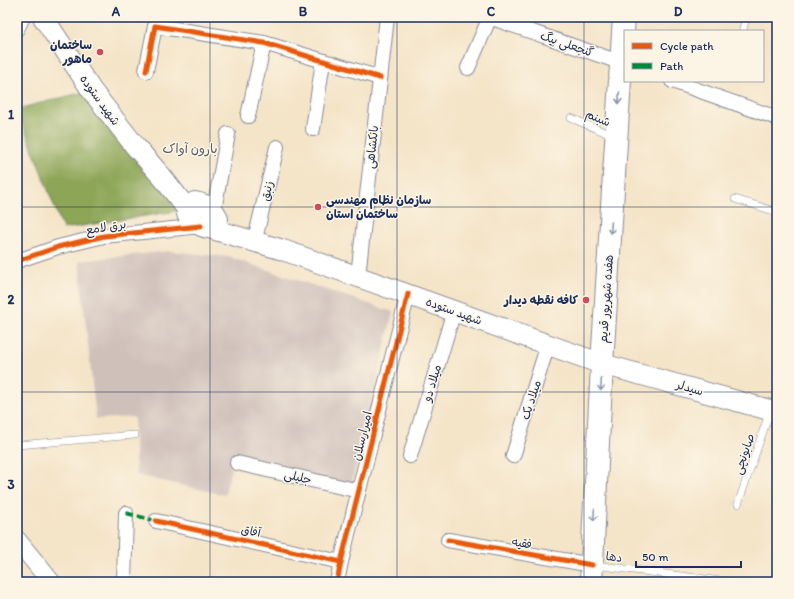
<svg xmlns="http://www.w3.org/2000/svg" width="794" height="599" font-family="Itim,'Playpen Sans Arabic',sans-serif">
  <rect width="100%" height="100%" fill="#fcf5e5"/>
  <filter id="ink" filterUnits="userSpaceOnUse"><feTurbulence type="fractalNoise" baseFrequency=".025" numOctaves="2"/><feDisplacementMap in="SourceGraphic" scale="8" xChannelSelector="R" yChannelSelector="G"/><feConvolveMatrix kernelMatrix="1 2 1 2 8 2 1 2 1" color-interpolation-filters="sRGB"/></filter>
  <filter id="wash" filterUnits="userSpaceOnUse"><feTurbulence type="fractalNoise" baseFrequency=".012" numOctaves="4" result="noise"/><feDisplacementMap in="SourceGraphic" scale="16" xChannelSelector="R" yChannelSelector="G"/><feGaussianBlur stdDeviation="0.9" result="paint"/><feColorMatrix in="noise" values="0 0 0 0 0 0 0 0 0 0 0 0 0 0 0 0 0 1.4 0 .05"/><feComposite in="paint" operator="in"/></filter>
  <g filter="url(#wash)">
    <rect width="100%" height="100%" fill="#f4e4c8"/>
    <polygon fill="#cfc0ba" points="169,251 229,257 393,312 351,486 233,458 225,495 136,475 134,417 96,419 79,261"/>
    <polygon fill="#8ca556" stroke="#546a5a" points="84,92 183,210 63,229 17,109"/>
  </g>
  <g filter="url(#ink)">
    <g fill="none" stroke-linecap="round" stroke-linejoin="round">
      <defs>
        <g id="service">
          <polyline points="743,29 746,17"/>
          <polyline points="571,118 614,136"/>
          <polyline points="735,199 777,212"/>
          <polyline points="17,445 135,435"/>
          <polyline points="738,504 770,411"/>
          <polyline points="594,565 729,582"/>
        </g>
        <g id="minor">
          <polyline points="489,17 625,64"/>
          <polyline points="17,29 23,17"/>
          <polyline points="468,68 490,17"/>
          <polyline points="146,71 155,26 264,43 380,78"/>
          <polyline points="672,81 777,118"/>
          <polyline points="248,116 264,43"/>
          <polyline points="313,129 323,61"/>
          <polyline points="214,210 228,134"/>
          <polyline points="256,235 277,147"/>
          <polyline points="17,261 58,247 104,236 201,226"/>
          <polyline points="358,276 387,17"/>
          <polyline points="410,456 454,311"/>
          <polyline points="513,456 548,344"/>
          <polyline points="237,463 359,491"/>
          <polyline points="156,521 341,562"/>
          <polyline points="448,540 592,565"/>
          <polyline points="124,582 126,513"/>
          <polyline points="337,582 341,562 408,294"/>
        </g>
        <polyline id="tertiary" points="17,540 51,582"/>
        <g id="secondary">
          <polyline points="43,17 92,91 135,146 163,178 187,209"/>
          <path d="M195 202C206 204 215 209 218 219 218 221 218 224 216 225 211 234 189 221 187 214 186 211 188 208 189 205Z"/>
          <polyline points="212,229 283,250 602,364 777,412"/>
        </g>
        <polyline id="primary" points="591,582 602,364 624,17"/>
      </defs>
      <use href="#service" stroke="#888a93" stroke-width="8"/>
      <use href="#minor" stroke="#888a93" stroke-width="16"/>
      <use href="#tertiary" stroke="#888a93" stroke-width="20"/>
      <use href="#secondary" stroke="#888a93" stroke-width="22"/>
      <use href="#primary" stroke="#888a93" stroke-width="24"/>
      <use href="#service" stroke="#fff" stroke-width="7"/>
      <use href="#minor" stroke="#fff" stroke-width="14"/>
      <use href="#tertiary" stroke="#fff" stroke-width="18"/>
      <use href="#secondary" stroke="#fff" stroke-width="20"/>
      <use href="#primary" stroke="#fff" stroke-width="22"/>
      <polyline stroke="#00873e" stroke-width="4" stroke-dasharray="8 4" stroke-linecap="butt" points="126,513 156,521"/>
      <defs>
        <g id="cycleway">
          <polyline points="146,71 155,26 264,43 380,78"/>
          <polyline points="17,261 58,247 104,236 201,226"/>
          <polyline points="156,521 341,562"/>
          <polyline points="448,540 592,565"/>
          <polyline points="337,582 341,562 408,294"/>
        </g>
      </defs>
      <use href="#cycleway" stroke="#fcf5e5" stroke-width="8"/>
      <use href="#cycleway" stroke="#e8590c" stroke-width="5"/>
    </g>
    <defs><path id="oneway-shaft" d="M-6 0H5M1.5-3L5.5 0L1.5 3" fill="none" stroke-width="1.6" stroke-linecap="round" stroke-linejoin="round"/></defs>
    <g stroke="#8d97ae">
      <use href="#oneway-shaft" transform="translate(619 98) rotate(94)"/>
      <use href="#oneway-shaft" transform="translate(611 228) rotate(94)"/>
      <use href="#oneway-shaft" transform="translate(601 385) rotate(93)"/>
      <use href="#oneway-shaft" transform="translate(594 515) rotate(93)"/>
    </g>
  </g>
  <path fill="none" stroke="#1b2f5e" stroke-width="1" stroke-opacity="0.55" d="M210 17V582M397 17V582M584 17V582M17 207H777M17 392H777"/>
  <g fill="#d1495b" stroke="#fcf5e5" stroke-width="1.5">
    <circle cx="100" cy="52" r="4"/>
    <circle cx="318" cy="207" r="4"/>
    <circle cx="586" cy="300" r="4"/>
  </g>
  <g text-anchor="middle" stroke-width="3" stroke-linejoin="round" paint-order="stroke">
    <g font-size="12" fill="#1b2f5e" stroke="#fcf5e5">
      <text transform="translate(567 44) rotate(19)" y="4">گنجعلی بیگ</text>
      <text transform="translate(100 100) rotate(54)" y="4">شهید ستوده</text>
      <text transform="translate(598 118) rotate(23)" y="4">شبنم</text>
      <text transform="translate(372 147) rotate(-84)" y="4">بانکشاهی</text>
      <text transform="translate(267 191) rotate(-77)" y="4">زنبق</text>
      <text transform="translate(106 227) rotate(-9)" y="4">برق لامع</text>
      <text transform="translate(606 299) rotate(-86)" y="4">هفده شهریور قدیم</text>
      <text transform="translate(454 311) rotate(20)" y="4">شهید ستوده</text>
      <text transform="translate(432 383) rotate(-73)" y="4">میلاد دو</text>
      <text transform="translate(690 388) rotate(16)" y="4">سیدلر</text>
      <text transform="translate(531 400) rotate(-72)" y="4">میلاد یک</text>
      <text transform="translate(362 436) rotate(-76)" y="4">امیرارسلان</text>
      <text transform="translate(744 454) rotate(-71)" y="4">صابونچی</text>
      <text transform="translate(298 477) rotate(13)" y="4">جلیلی</text>
      <text transform="translate(251 531) rotate(12)" y="4">آفاق</text>
      <text transform="translate(522 543) rotate(10)" y="4">فقیه</text>
      <text transform="translate(614 557) rotate(7)" y="4">دها</text>
    </g>
    <g font-size="12" font-weight="bold" fill="#1b2f5e" stroke="#fcf5e5" text-anchor="end">
      <text x="92" y="49">ساختمان<tspan x="92" dy="14">ماهور</tspan></text>
      <text x="326" y="204" text-anchor="start">سازمان نظام مهندسی<tspan x="326" dy="14">ساختمان استان</tspan></text>
      <text x="578" y="304">کافه نقطه دیدار</text>
    </g>
    <g font-size="13" fill="#5b5c6c" stroke="#fcf5e5">
      <text x="190" y="153">بارون آواک</text>
    </g>
  </g>
  <rect width="794" height="599" fill="none" stroke="#fcf5e5" stroke-width="44"/>
  <rect x="624" y="30" width="140" height="52" fill="#fcf5e5" stroke="#a2a6af"/>
  <rect x="632" y="43" width="20" height="6" fill="#e8590c" stroke="#a2a6af"/>
  <text x="660" y="50" font-size="12" fill="#1b2f5e">Cycle path</text>
  <rect x="632" y="63" width="20" height="6" fill="#00873e" stroke="#a2a6af"/>
  <text x="660" y="70" font-size="12" fill="#1b2f5e">Path</text>
  <path d="M636 561v6h105v-6" fill="none" stroke="#1b2f5e" stroke-width="2"/>
  <text x="642" y="561" font-size="12" fill="#1b2f5e" stroke="#fcf5e5" stroke-width="3" paint-order="stroke">50 m</text>
  <rect x="22" y="22" width="750" height="555" fill="none" stroke="#1b2f5e" stroke-width="1.5"/>
  <g font-size="13" text-anchor="middle" font-weight="bold" fill="#1b2f5e">
    <text x="116" y="16">A</text>
    <text x="303" y="16">B</text>
    <text x="491" y="16">C</text>
    <text x="678" y="16">D</text>
    <text x="11" y="119">1</text>
    <text x="11" y="304">2</text>
    <text x="11" y="489">3</text>
  </g>
</svg>
